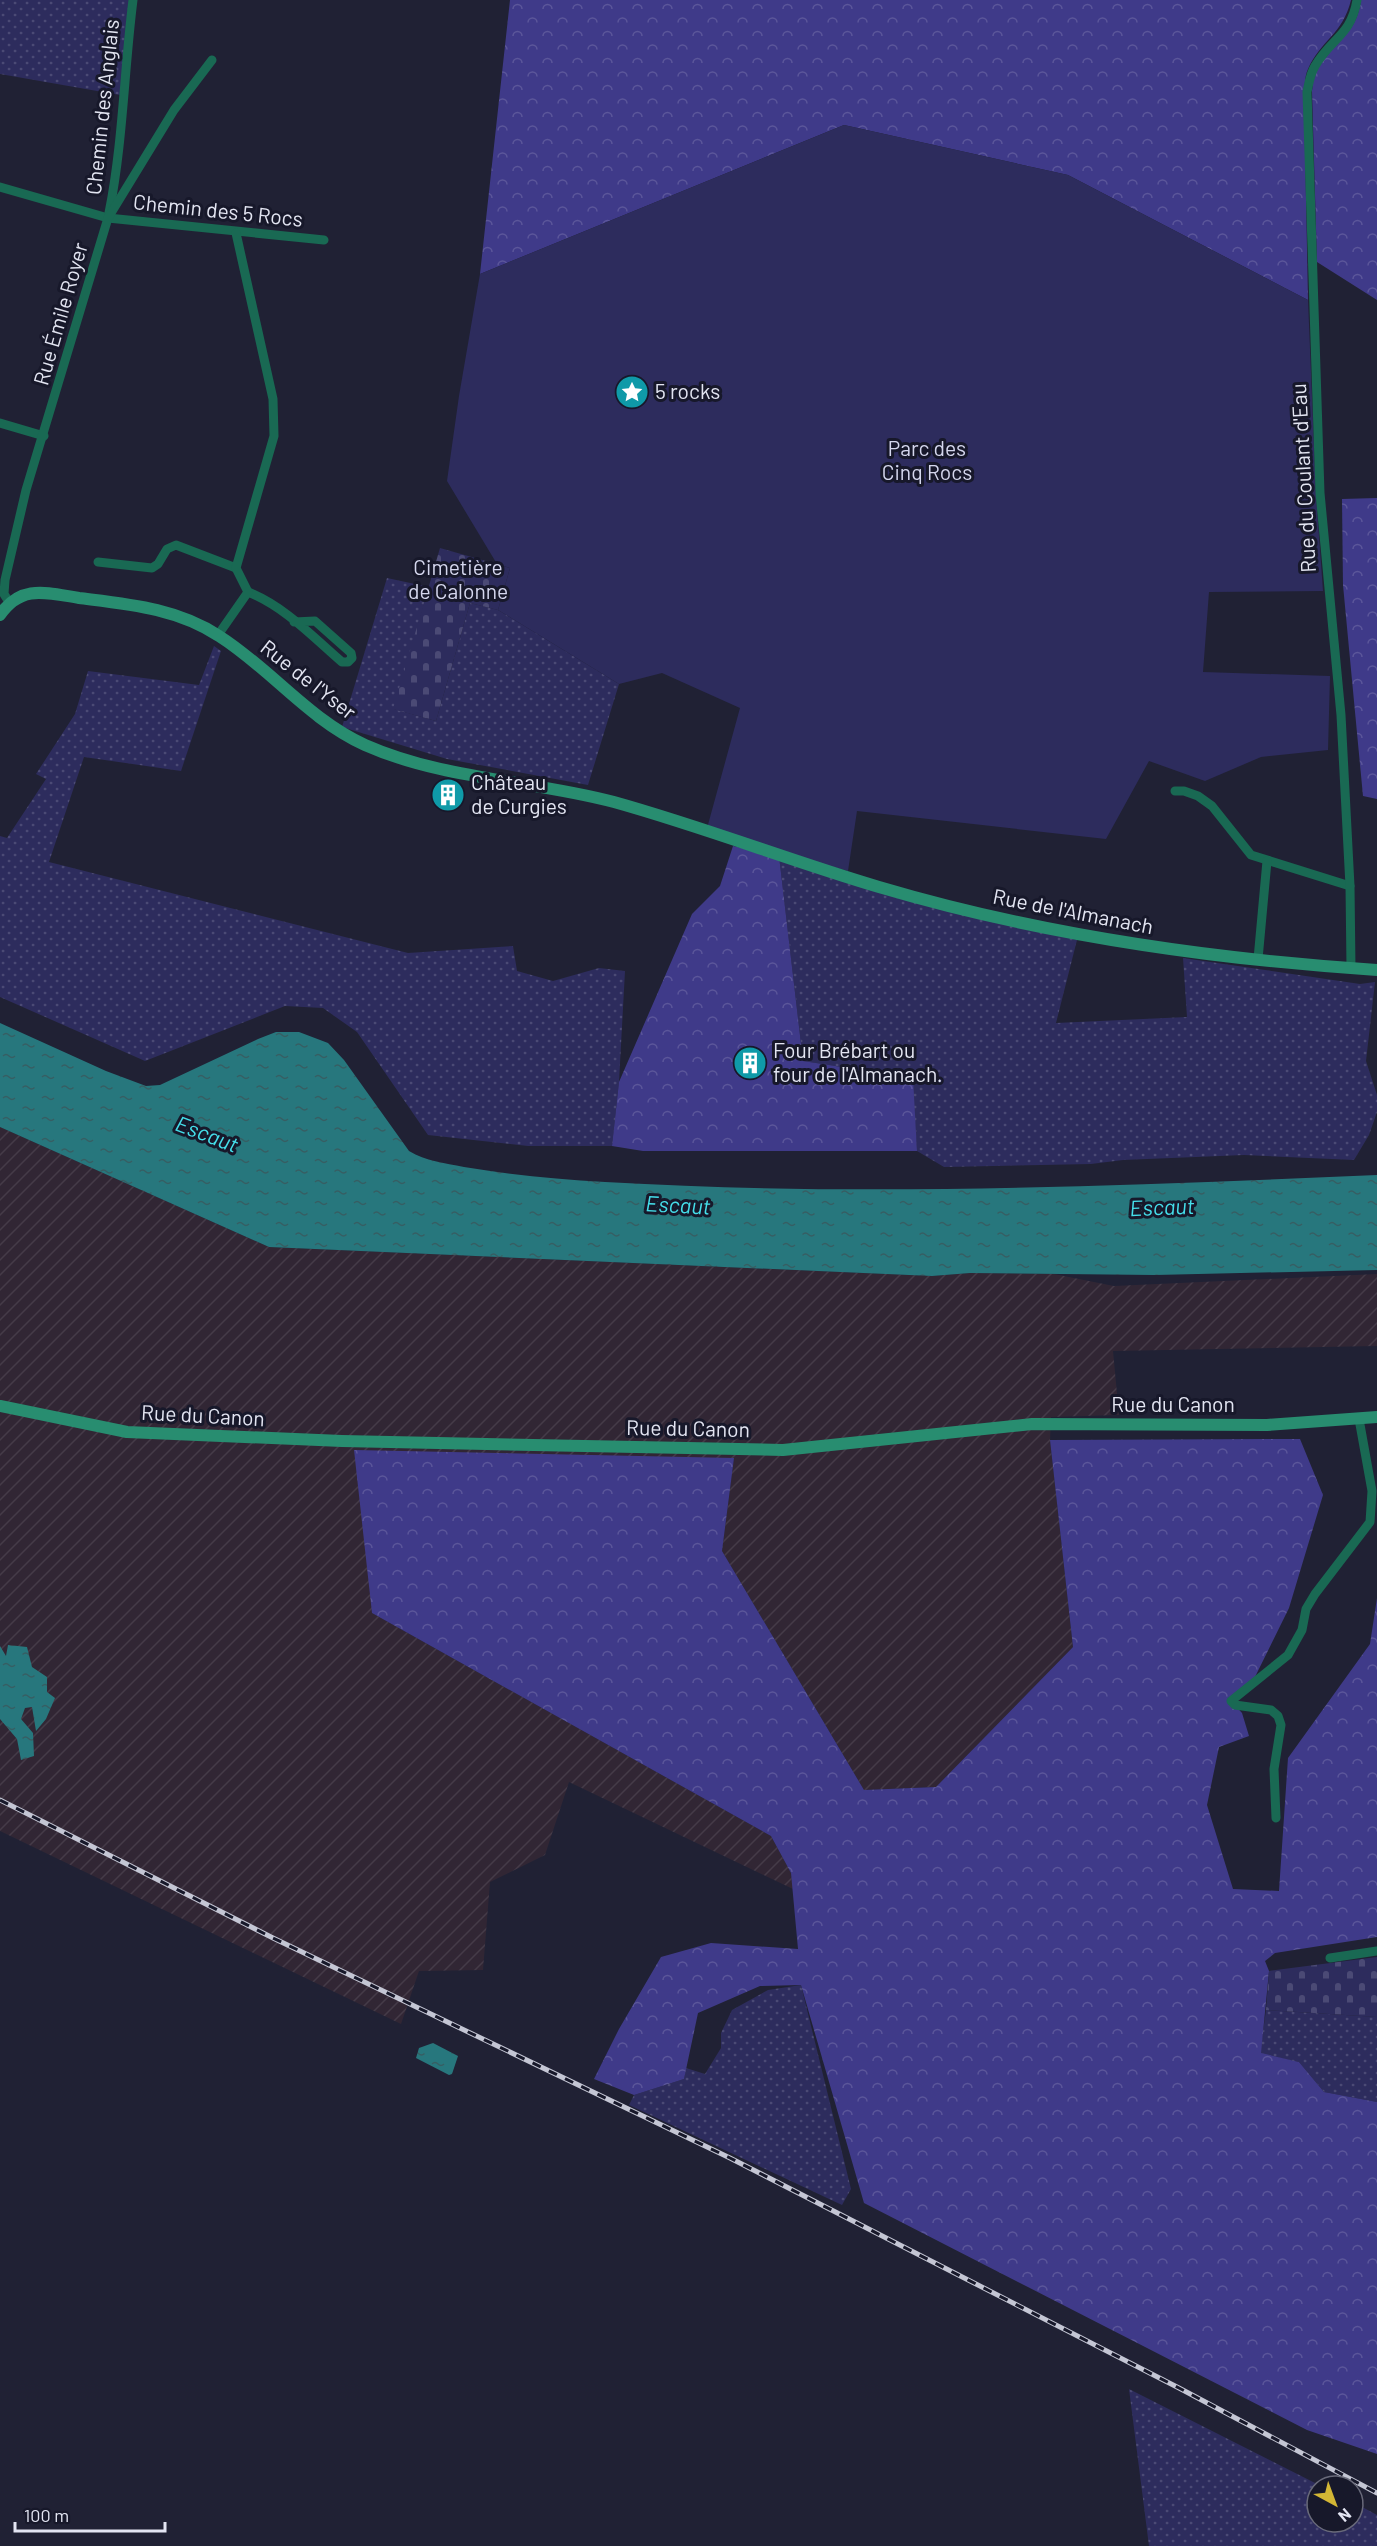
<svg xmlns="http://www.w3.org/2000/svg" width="1377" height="2546" font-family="Barlow,sans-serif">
  <defs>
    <pattern id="industrial-furrows" width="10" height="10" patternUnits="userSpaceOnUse" patternTransform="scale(1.5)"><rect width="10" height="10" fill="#312634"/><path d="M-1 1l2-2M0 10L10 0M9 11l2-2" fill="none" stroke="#453b48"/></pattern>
    <pattern id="grass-dots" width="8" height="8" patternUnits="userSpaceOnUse" patternTransform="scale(1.5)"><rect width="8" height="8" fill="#2d2c5d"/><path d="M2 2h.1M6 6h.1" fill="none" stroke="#4b4a75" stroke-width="1.8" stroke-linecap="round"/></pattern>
    <pattern id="forest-crowns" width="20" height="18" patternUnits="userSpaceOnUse" patternTransform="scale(1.5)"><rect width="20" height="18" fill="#3f3a89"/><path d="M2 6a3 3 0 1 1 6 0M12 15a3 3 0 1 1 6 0" fill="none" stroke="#5b569a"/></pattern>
    <pattern id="cemetery-stones" width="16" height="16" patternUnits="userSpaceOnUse" patternTransform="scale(1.5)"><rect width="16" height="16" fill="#2d2c5d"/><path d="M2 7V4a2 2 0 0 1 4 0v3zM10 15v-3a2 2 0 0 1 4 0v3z" fill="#4b4a75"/></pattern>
    <pattern id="water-ripples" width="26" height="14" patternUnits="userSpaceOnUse" patternTransform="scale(1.5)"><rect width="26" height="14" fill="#27777d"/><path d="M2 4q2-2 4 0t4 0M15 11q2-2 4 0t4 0" fill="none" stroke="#365e63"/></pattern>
  </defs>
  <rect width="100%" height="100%" fill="#202134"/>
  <polygon fill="url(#industrial-furrows)" points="0,1127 269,1247 932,1276 970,1273 1054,1274 1114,1286 1377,1274 1377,1346 1113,1351 1119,1415 1051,1417 1050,1440 1073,1647 936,1787 864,1790 722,1551 734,1458 372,1613 771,1836 791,1873 793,1889 569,1782 545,1855 490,1882 483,1970 419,1971 401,2024 0,1831"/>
  <g fill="url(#grass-dots)">
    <polygon points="0,0 133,0 120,95 0,74"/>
    <polygon points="387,578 429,587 394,709 436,721 470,603 498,610 619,684 588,785 447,759 342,727"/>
    <polygon points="214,646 221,651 181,771 84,757 49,862 408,953 513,946 517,971 553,981 599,968 625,971 619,1082 612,1146 528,1146 428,1135 357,1032 323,1008 285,1006 145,1061 0,997 0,836 7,838 46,779 36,774 75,714 88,671 199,685"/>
    <polygon points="779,856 1077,940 1056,1023 1187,1017 1183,958 1360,984 1375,982 1366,1061 1377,1095 1377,1112 1369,1135 1354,1160 1244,1155 1123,1160 1091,1164 944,1167 917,1151 912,1078 803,1061"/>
    <polygon points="801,1985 851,2189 842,2205 629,2105 634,2095 684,2079 686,2068 705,2074 721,2048 721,2033 732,2010 768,1990"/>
    <polygon points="1266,2010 1377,2017 1377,2102 1324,2092 1299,2062 1260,2054"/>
    <polygon points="1129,2389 1321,2486 1317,2486 1317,2522 1353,2522 1353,2502 1377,2515 1377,2546 1149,2546"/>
  </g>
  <g fill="url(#forest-crowns)">
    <path d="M510 0H1351C1343 34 1320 41 1308 69 1304 77 1305 89 1304 98L1308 300 1068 175 844 125 480 274Z"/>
    <path d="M1361 0H1377V300L1317 262 1312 91C1313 85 1313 78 1315 72 1328 43 1356 39 1361 0Z"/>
    <polygon points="1377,498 1377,799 1363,796 1343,585 1342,499"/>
    <polygon points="733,846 779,856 803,1061 913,1078 917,1151 643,1151 612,1146 619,1082 692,914 720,886"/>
    <polygon points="1300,1439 1323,1495 1289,1608 1252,1683 1231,1701 1242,1713 1249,1736 1219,1747 1207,1805 1233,1889 1279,1891 1288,1758 1370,1644 1377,1598 1377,1937 1275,1953 1265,1961 1269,1971 1261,2053 1299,2062 1324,2092 1377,2102 1377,2454 1307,2430 864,2203 801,1985 760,1986 698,2013 684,2079 634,2095 594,2079 619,2029 661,1957 711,1943 798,1949 791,1873 771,1836 372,1613 354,1450 734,1458 722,1551 864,1790 936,1787 1073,1647 1050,1440"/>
  </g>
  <g fill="url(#cemetery-stones)">
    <polygon points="440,548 510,568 498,610 470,603 436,721 393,709"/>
    <polygon points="1377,1957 1377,2017 1266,2010 1269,1971"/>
  </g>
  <polygon fill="#2d2c5d" points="844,125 1068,175 1308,300 1316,495 1323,591 1209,592 1203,672 1330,676 1328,750 1261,757 1205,781 1149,761 1106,839 857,811 848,871 706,832 740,708 662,673 619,684 498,610 510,568 497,564 447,481 459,396 480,274"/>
  <g fill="url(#water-ripples)">
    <path d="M0 1023 106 1071 146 1086 160 1085 258 1039 276 1032H299L328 1043 344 1060 409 1151C426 1161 444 1163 464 1167 511 1175 557 1179 605 1182 862 1197 1120 1186 1377 1175V1270L1155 1275 970 1273 932 1276 269 1247 0 1127Z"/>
    <polygon points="8,1645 27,1647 32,1667 47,1677 47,1692 55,1698 46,1719 36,1731 32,1707 25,1708 21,1719 33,1733 34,1756 21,1760 17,1739 0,1719 0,1646 6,1656"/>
    <polygon points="433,2043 458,2056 452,2074 449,2075 416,2058 419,2048"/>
  </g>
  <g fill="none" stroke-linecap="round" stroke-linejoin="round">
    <g stroke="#196953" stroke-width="9">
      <polyline points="0,187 108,218 324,240"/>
      <path d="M109 213C123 143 124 71 133 0"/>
      <polyline points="0,423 44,436"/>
      <polyline points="98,562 152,568 158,564 167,549 176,545 236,568"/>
      <path d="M248 592C284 606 313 637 342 662H348L352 658 351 653 315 621 294 622"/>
      <polyline points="9,602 4,594 5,580 26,490 108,218 174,110 212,60"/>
      <polyline points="218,635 248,592 236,568 274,436 273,399 236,233"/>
      <polyline points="1175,791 1184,791 1198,796 1212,806 1251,855 1350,886"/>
      <polyline points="1258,959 1267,861"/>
      <path d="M1351 968 1350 886 1341 715 1320 493 1307 92C1309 83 1310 74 1315 66 1331 38 1351 36 1357 0"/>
      <polyline points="1276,1818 1274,1769 1281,1725 1278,1716 1271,1710 1235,1705 1231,1701 1288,1655 1302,1630 1306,1609 1315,1594 1370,1522 1372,1491 1359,1419"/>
      <polyline points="1330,1958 1377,1951"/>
    </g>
    <g stroke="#288d70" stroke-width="12">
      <path d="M0 615C21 584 47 593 79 598 127 604 177 608 219 636 271 669 308 719 365 745 444 780 532 780 614 802 704 827 791 861 879 887 1041 935 1209 959 1377 970"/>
      <polyline points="0,1406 127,1432 342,1441 783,1450 1032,1424 1267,1425 1377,1417"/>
    </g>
    <defs>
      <polyline id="rail" points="0,1800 273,1938 730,2158 1179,2388 1377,2493"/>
    </defs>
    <use href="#rail" stroke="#c4c6d4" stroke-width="5"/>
    <use href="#rail" stroke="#17182a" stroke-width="3" stroke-dasharray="9" stroke-linecap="butt"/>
  </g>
  <defs>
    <symbol id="sight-disc" viewBox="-11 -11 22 22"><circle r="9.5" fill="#0f9aa8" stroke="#17182a"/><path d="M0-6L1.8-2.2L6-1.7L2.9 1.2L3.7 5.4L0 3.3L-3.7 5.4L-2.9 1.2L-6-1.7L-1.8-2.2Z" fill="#fff"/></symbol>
    <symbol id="building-disc" viewBox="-11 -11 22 22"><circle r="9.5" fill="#0f9aa8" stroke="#17182a"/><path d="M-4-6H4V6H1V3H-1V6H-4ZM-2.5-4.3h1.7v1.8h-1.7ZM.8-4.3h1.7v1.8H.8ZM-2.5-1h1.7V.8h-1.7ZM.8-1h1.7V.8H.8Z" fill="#fff"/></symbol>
  </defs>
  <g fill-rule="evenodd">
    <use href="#sight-disc" x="613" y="373" width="38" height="38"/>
    <use href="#building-disc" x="429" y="776" width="38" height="38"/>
    <use href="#building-disc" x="731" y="1044" width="38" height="38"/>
  </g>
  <g text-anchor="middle" stroke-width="6" stroke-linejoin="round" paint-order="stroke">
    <g font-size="21" fill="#e3e5f2" stroke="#17182a">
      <text transform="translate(103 107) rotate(-84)" y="7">Chemin des Anglais</text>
      <text transform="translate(218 211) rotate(6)" y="7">Chemin des 5 Rocs</text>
      <text transform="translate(61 314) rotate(-74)" y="7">Rue Émile Royer</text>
      <text transform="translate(1304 478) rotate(-93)" y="7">Rue du Coulant d'Eau</text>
      <text transform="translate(308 680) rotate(38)" y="7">Rue de l'Yser</text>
      <text transform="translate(1073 912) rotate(11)" y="7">Rue de l'Almanach</text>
      <text x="1173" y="1412">Rue du Canon</text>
      <text transform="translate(203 1416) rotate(3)" y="7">Rue du Canon</text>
      <text transform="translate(688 1429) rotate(1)" y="7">Rue du Canon</text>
    </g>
    <g font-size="21" fill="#e3e5f2" stroke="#17182a" text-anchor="start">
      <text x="655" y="399">5 rocks</text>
      <text x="471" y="790">Château<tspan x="471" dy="24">de Curgies</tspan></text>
      <text x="773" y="1058">Four Brébart ou<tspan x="773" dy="24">four de l'Almanach.</tspan></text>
    </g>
    <g font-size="21" fill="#d5d7ee" stroke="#17182a">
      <text x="927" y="456">Parc des<tspan x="927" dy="24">Cinq Rocs</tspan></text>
      <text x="458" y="575">Cimetière<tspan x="458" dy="24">de Calonne</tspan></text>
    </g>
    <g font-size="22" font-style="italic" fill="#45deea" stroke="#17182a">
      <text transform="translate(207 1134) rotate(21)" y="8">Escaut</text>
      <text transform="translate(678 1205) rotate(3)" y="8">Escaut</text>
      <text transform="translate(1162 1207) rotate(-2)" y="8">Escaut</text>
    </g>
  </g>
  <g transform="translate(1335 2504) rotate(139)"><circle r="28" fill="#17182a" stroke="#696a7a" stroke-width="1.5"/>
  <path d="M0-4.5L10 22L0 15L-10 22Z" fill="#d3b635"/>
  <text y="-9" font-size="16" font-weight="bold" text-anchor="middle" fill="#e3e5f2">N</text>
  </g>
  <path d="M15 2522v9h150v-9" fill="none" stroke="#e3e5f2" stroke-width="3"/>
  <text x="24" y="2522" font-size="18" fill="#e3e5f2" stroke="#17182a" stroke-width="4.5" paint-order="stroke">100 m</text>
</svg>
